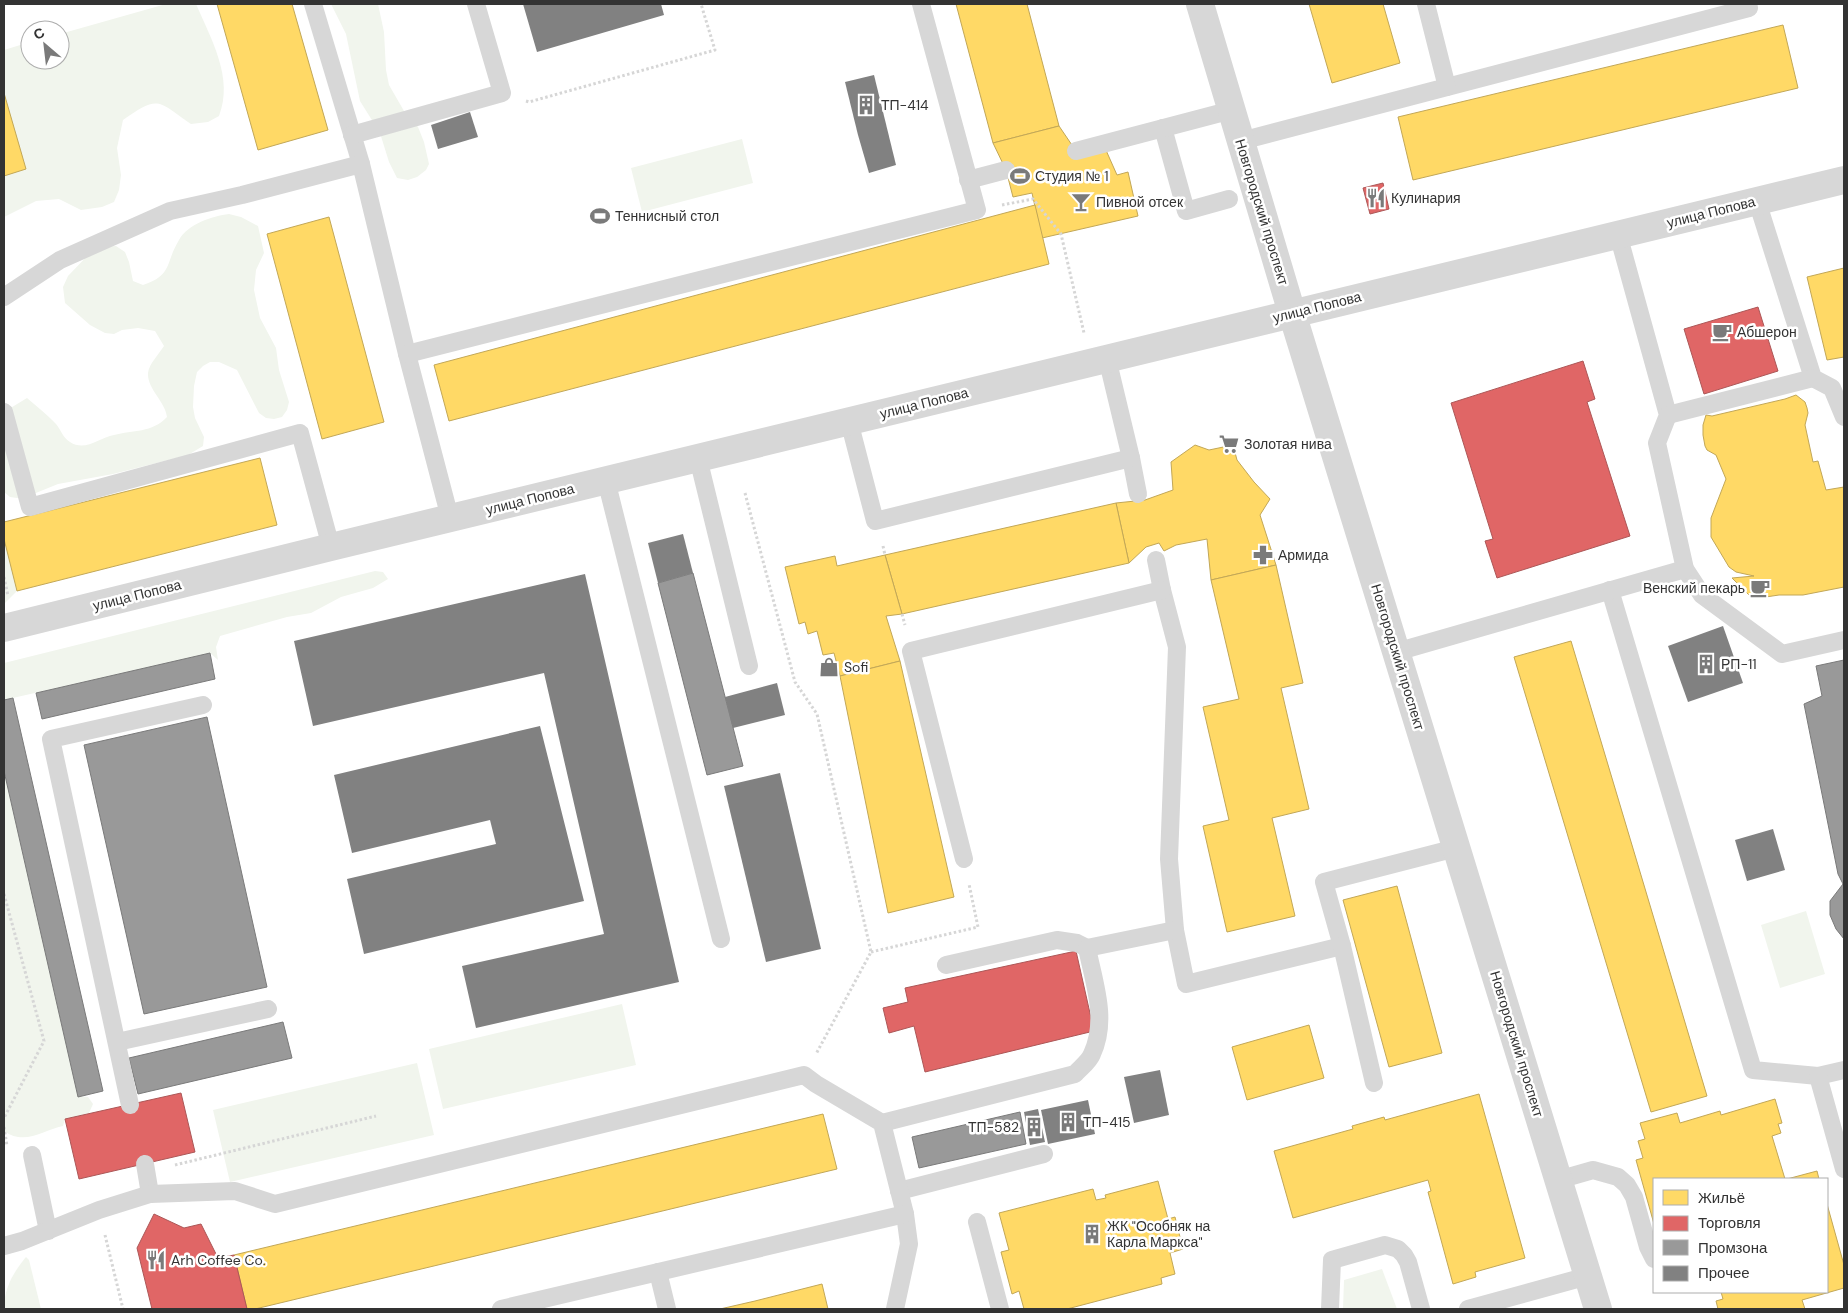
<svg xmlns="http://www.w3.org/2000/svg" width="1848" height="1313" font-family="'DM Sans',sans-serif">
  <rect width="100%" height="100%" fill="#fff"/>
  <g fill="#f1f5ed">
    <path d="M166 4H196C211 39 234 78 219 116L208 122 191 124C158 101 159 94 123 120L117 148 121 175 119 190 114 202 102 207 81 210 59 199 36 201 4 217V50L30 42V60H60V34Z"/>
    <polygon points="331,4 378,4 384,32 386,70 389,85 404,111 418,127 424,142 429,164 426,170 417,177 408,180 397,178 389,162 380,133 360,101 346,34"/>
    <polygon points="742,139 753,183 642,212 631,168"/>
    <path d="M229 214 241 217 258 226 264 253 256 270 254 290 260 318 276 348 279 370 289 402 287 410 282 417 274 419 266 418 259 413 237 370 219 362H210L203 366 197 372 194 386 193 407 195 418 204 437 203 446 188 455 113 474 58 484 26 497 17 498 10 497 4 492V412L27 398C37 407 48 415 56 424 61 430 63 438 70 442 85 452 99 438 114 435 133 430 152 433 167 417 165 401 147 389 148 373 149 364 159 354 164 346L155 331 138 328 122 330 114 334 105 333 90 325 65 303 63 287 68 276 91 252 100 247 116 246 125 252 129 262 133 281 143 285C173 275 165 263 179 240 188 224 212 216 229 214Z"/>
    <polygon points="4,539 17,591 4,604"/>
    <polygon points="375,571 383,572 388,579 373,588 341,597 311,613 287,617 220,636 216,647 218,660 210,653 4,700 4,663"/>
    <path d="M4 771 78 1096 88 1097 93 1104 89 1113 65 1119 63 1126C43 1130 25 1146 4 1131Z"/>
    <polygon points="1806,911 1825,974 1780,988 1761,925"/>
    <polygon points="622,1004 636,1065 443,1109 429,1049"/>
    <polygon points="417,1063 434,1135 230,1182 213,1110"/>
    <path d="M26 1257 29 1260 41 1309H4C4 1288 13 1273 26 1257Z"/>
    <polygon points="1382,1269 1397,1309 1343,1309 1344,1280"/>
  </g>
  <g fill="#ffd966" stroke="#c2a757">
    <polygon points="217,4 292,4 328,130 258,150"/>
    <polygon points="956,4 1027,4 1059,126 993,143"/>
    <polygon points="1309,4 1383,4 1400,63 1332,83"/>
    <polygon points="1783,25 1798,88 1413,180 1398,117"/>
    <polygon points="4,93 26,169 4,176"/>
    <polygon points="1059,126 1076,151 1105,148 1117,175 1128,172 1138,216 1042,238 1032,193 1013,197 1006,170 993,143"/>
    <polygon points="1035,205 1049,264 449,421 434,365"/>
    <polygon points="329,217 384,422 322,439 267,234"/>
    <polygon points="1844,268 1844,357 1827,360 1807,277"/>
    <polygon points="1796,395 1805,402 1807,408 1808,413 1805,425 1813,462 1818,461 1826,490 1844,487 1844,587 1803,595 1779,595 1759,598 1750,596 1732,578 1754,576 1736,572 1729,567 1711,537 1711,518 1726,479 1716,455 1707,450 1705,446 1703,435 1703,425 1706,415 1712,416 1785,399"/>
    <polygon points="1195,445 1209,450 1233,445 1237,460 1254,482 1270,499 1260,515 1276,565 1211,580 1207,539 1176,545 1164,551 1159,543 1146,547 1129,563 1116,503 1145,500 1173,490 1171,462"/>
    <polygon points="260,458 277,525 17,591 4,539 4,522"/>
    <polygon points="1116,503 1129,563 902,614 885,555"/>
    <polygon points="885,555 902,614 886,616 900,661 840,676 834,653 823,655 817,631 808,634 805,622 799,624 785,567 835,556 837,566"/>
    <polygon points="1276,565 1303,683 1281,688 1309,809 1272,818 1295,916 1227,932 1203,826 1229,820 1203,707 1239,699 1211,580"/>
    <polygon points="1571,641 1707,1096 1651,1112 1514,657"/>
    <polygon points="900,661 954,897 888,913 840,676"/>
    <polygon points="1397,886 1442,1053 1389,1067 1343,900"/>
    <polygon points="1309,1025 1324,1078 1247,1100 1232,1047"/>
    <polygon points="1479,1094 1525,1258 1475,1272 1476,1277 1453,1284 1428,1192 1431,1191 1428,1180 1293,1218 1274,1151 1353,1129 1352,1126 1384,1117 1385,1120"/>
    <polygon points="1775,1099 1782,1123 1778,1124 1781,1133 1772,1136 1785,1179 1654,1179 1654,1224 1636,1160 1643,1158 1638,1141 1645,1139 1640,1123 1677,1113 1680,1123 1720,1111 1721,1115"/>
    <polygon points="823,1114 837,1169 255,1309 247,1309 234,1255"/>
    <polygon points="1817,1171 1819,1179 1787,1179"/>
    <polygon points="1158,1181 1168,1219 1175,1217 1183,1249 1170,1253 1175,1274 1161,1278 1162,1284 1067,1309 1024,1309 1019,1291 1012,1294 1001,1252 1009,1250 999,1213 1093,1189 1096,1200 1106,1198 1105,1195"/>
    <polygon points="1827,1204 1844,1265 1844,1288 1802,1300 1805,1309 1718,1309 1716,1301 1723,1299 1721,1292 1827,1292"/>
    <polygon points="822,1284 828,1309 720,1309 755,1301"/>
  </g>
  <g fill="#e06666" stroke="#ac5757">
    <polygon points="1383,183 1389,209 1370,214 1363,188"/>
    <polygon points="1758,307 1778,371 1704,394 1684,329"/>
    <polygon points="1583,361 1595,399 1587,402 1630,536 1497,578 1485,541 1493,539 1451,403"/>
    <polygon points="1076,951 1094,1031 925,1072 914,1026 889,1033 883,1008 908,1002 905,988"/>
    <polygon points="181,1093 195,1152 79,1179 65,1119"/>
    <polygon points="154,1214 184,1228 201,1224 218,1258 234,1255 247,1309 152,1309 137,1248"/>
  </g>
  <g fill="#999" stroke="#7a7a7a">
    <polygon points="693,573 743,766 707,775 658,583"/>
    <polygon points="210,653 215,679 42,719 36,693"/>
    <polygon points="1844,660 1844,939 1836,929 1830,915 1830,901 1843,884 1838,874 1804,704 1822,696 1816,666"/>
    <polygon points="13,698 103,1091 78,1097 4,771 4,700"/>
    <polygon points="207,717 267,987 144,1014 84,745"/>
    <polygon points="283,1022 292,1058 138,1094 129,1058"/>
    <polygon points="1020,1112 1026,1144 919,1168 912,1137"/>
  </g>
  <g fill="#818181">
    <polygon points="523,4 661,4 664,15 537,52"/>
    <polygon points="874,75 896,165 869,173 858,135 845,82"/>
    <polygon points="470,112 478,137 438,149 431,125"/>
    <polygon points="683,534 693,573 658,583 648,543"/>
    <polygon points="585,574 679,982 476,1028 462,966 604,934 544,673 313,726 294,641"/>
    <polygon points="1723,626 1743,683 1688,702 1668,646"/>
    <polygon points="777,683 785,715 733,728 725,697"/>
    <polygon points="540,726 584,901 364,954 347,879 496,844 490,820 352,853 334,775"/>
    <polygon points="780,773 821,949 766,962 724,786"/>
    <polygon points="1773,829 1785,870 1747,881 1735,840"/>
    <polygon points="1160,1070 1169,1115 1134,1123 1124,1077"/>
    <polygon points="1088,1100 1095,1134 1048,1144 1041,1110"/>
    <polygon points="1038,1109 1045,1142 1030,1145 1024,1112"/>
  </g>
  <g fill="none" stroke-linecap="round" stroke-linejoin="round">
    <g stroke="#d6d6d6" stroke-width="3" stroke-dasharray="2.5 2.5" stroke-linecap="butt">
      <polyline points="526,101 529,102 715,50 701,4"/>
      <polyline points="1002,205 1033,199 1061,234 1084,333"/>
      <polyline points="745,493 795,682 817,714 871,952 816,1054"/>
      <polyline points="883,546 885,555"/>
      <polyline points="4,577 8,596"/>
      <polyline points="902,614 905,625"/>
      <polyline points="4,894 44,1041 4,1118"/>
      <polyline points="871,952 978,927 969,884"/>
      <polyline points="4,1127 7,1146"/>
      <polyline points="175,1165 376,1116"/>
      <polyline points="105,1235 123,1309"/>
    </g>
    <g stroke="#d7d7d7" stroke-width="18">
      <polyline points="313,4 361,164"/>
      <polyline points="1447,87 1749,8 1748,4"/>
      <polyline points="1163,128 1186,211 1229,199"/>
      <polyline points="352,135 502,93 476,4"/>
      <polyline points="1241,141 1447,87 1426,4"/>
      <polyline points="1076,151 1232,110"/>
      <polyline points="968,180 1006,170"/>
      <polyline points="1757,201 1813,378 1832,388 1844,417"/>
      <polyline points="1618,234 1668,415 1657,443 1685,569 1702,595 1782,654 1844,640"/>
      <polyline points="4,297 60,260 170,211 242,195 361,164 407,354 450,518"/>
      <polyline points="407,354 977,210 921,4"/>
      <polyline points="1107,358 1131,458 1138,494"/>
      <polyline points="4,412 30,507 300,433 331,547"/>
      <polyline points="1668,415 1813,378"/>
      <polyline points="849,421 875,521 1131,458"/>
      <polyline points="698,458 749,666"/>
      <polyline points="606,480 721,939"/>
      <polyline points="1156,560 1162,590 1177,647 1169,859 1175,930 1186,984 1342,946 1324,882 1456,848"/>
      <polyline points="1610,590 1753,1070 1818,1076 1844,1070"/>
      <polyline points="1396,652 1685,569"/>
      <polyline points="964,859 911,651 1162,590"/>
      <polyline points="1342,946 1374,1083"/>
      <polyline points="946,965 1057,940 1077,943 1087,948"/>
      <polyline points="117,1042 268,1009"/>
      <polyline points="1818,1076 1844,1169"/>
      <polyline points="130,1105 51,739 203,705"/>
      <path d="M882 1123 1075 1074C1080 1068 1089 1062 1092 1054 1108 1020 1094 983 1087 948L1175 930"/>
      <polyline points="32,1155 48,1231"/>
      <polyline points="145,1164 150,1194"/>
      <polyline points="1558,1180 1593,1170 1618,1177 1627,1185 1634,1197 1648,1247 1654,1259"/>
      <polyline points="899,1191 1044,1154"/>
      <polyline points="977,1222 1000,1309"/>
      <polyline points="4,1246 22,1241 99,1210 150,1194 235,1191 275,1204 804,1075 816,1084 882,1123 905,1214 909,1244 895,1309"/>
      <polyline points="658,1272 667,1309"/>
      <polyline points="501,1309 905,1214"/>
      <polyline points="1330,1309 1332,1260 1385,1245 1398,1249 1404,1255 1408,1262 1421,1309"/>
      <polyline points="1468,1309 1588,1276"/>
    </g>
    <g stroke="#d7d7d7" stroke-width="28">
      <polyline points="1200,4 1292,313 1598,1309"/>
      <polyline points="4,628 331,547 1844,180"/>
    </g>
  </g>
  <defs>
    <symbol id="building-bare" viewBox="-9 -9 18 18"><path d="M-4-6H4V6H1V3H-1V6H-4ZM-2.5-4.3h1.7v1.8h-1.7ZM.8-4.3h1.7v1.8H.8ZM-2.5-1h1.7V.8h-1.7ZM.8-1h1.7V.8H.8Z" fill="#7a7a7a" stroke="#fff" stroke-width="2.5" paint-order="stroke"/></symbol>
    <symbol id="stadium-bare" viewBox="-9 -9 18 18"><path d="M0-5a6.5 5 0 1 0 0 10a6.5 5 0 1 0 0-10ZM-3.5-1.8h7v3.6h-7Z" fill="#7a7a7a" stroke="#fff" stroke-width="2.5" paint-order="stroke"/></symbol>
    <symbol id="restaurant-bare" viewBox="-9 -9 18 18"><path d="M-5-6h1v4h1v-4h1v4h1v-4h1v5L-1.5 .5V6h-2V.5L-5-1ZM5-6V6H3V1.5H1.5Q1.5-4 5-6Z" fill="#7a7a7a" stroke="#fff" stroke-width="2.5" paint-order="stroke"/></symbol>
    <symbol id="bar-bare" viewBox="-9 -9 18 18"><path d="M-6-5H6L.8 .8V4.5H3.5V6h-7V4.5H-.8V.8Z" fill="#7a7a7a" stroke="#fff" stroke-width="2.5" paint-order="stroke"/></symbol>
    <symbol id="cafe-bare" viewBox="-9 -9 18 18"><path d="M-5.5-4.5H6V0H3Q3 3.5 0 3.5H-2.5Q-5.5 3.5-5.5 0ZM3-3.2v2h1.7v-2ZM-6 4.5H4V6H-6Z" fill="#7a7a7a" stroke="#fff" stroke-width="2.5" paint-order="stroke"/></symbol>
    <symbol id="supermarket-bare" viewBox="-9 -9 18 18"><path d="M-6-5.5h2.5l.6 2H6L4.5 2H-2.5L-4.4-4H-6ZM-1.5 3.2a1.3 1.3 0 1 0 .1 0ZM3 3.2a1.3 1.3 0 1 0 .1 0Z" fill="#7a7a7a" stroke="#fff" stroke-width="2.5" paint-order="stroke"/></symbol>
    <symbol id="pharmacy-bare" viewBox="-9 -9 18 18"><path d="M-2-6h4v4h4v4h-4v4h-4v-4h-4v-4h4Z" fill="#7a7a7a" stroke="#fff" stroke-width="2.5" paint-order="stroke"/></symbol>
    <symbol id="shop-bare" viewBox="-9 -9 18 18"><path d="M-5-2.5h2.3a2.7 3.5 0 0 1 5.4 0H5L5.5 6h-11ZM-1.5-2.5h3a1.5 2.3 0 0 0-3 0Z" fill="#7a7a7a" stroke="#fff" stroke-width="2.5" paint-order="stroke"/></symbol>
  </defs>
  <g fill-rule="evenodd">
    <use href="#building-bare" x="852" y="91" width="28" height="28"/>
    <use href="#stadium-bare" x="1006" y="162" width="28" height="28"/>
    <use href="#restaurant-bare" x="1362" y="184" width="28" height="28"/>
    <use href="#bar-bare" x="1067" y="188" width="28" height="28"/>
    <use href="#stadium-bare" x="586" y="202" width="28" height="28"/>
    <use href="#cafe-bare" x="1708" y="318" width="28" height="28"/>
    <use href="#supermarket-bare" x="1215" y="430" width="28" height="28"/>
    <use href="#pharmacy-bare" x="1249" y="541" width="28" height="28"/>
    <use href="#cafe-bare" x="1746" y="574" width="28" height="28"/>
    <use href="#building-bare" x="1692" y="650" width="28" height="28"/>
    <use href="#shop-bare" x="815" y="653" width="28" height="28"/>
    <use href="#building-bare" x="1054" y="1108" width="28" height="28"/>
    <use href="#building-bare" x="1020" y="1113" width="28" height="28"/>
    <use href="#building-bare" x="1078" y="1220" width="28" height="28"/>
    <use href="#restaurant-bare" x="142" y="1246" width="28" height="28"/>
  </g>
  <g text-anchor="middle" stroke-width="5" stroke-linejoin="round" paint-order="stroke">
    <g font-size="14" fill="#333" stroke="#fff" text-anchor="start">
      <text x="881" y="110">ТП-414</text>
      <text x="1035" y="181">Студия № 1</text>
      <text x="1391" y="203">Кулинария</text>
      <text x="1096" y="207">Пивной отсек</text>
      <text x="615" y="221">Теннисный стол</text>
      <text x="1737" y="337">Абшерон</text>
      <text x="1244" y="449">Золотая нива</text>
      <text x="1278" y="560">Армида</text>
      <text x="1745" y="593" text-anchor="end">Венский пекарь</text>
      <text x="1721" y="669">РП-11</text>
      <text x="844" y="672">Sofi</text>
      <text x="1083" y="1127">ТП-415</text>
      <text x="1019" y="1132" text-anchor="end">ТП-582</text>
      <text x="1107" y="1231">ЖК "Особняк на<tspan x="1107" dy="16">Карла Маркса"</tspan></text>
      <text x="171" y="1265">Arh Coffee Co.</text>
    </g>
    <g font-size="14" fill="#333" stroke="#fff">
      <text transform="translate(1262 212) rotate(73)" y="5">Новгородский проспект</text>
      <text transform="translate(1711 212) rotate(-14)" y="5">улица Попова</text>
      <text transform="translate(1317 307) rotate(-14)" y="5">улица Попова</text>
      <text transform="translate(924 403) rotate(-14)" y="5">улица Попова</text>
      <text transform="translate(530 499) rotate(-14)" y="5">улица Попова</text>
      <text transform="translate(137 595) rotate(-14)" y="5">улица Попова</text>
      <text transform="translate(1398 657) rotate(73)" y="5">Новгородский проспект</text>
      <text transform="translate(1517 1044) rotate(73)" y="5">Новгородский проспект</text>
    </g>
  </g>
  <rect width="1848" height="1313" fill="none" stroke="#333333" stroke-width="10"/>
  <rect x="1653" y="1178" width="175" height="115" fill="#ffffff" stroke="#adadad"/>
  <rect x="1663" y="1190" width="25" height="15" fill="#ffd966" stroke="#adadad"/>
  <text x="1698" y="1203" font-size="15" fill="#333333">Жильё</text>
  <rect x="1663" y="1216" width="25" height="15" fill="#e06666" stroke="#adadad"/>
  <text x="1698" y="1228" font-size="15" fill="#333333">Торговля</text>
  <rect x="1663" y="1240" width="25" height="15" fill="#999999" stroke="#adadad"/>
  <text x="1698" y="1253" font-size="15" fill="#333333">Промзона</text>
  <rect x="1663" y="1266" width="25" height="15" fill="#818181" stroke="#adadad"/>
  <text x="1698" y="1278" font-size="15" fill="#333333">Прочее</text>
  <g transform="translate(45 45) rotate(332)"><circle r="24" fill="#ffffff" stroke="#adadad"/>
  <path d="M0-4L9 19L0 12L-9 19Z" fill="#7a7a7a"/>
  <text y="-8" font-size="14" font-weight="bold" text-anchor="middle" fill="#333333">С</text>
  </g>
</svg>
